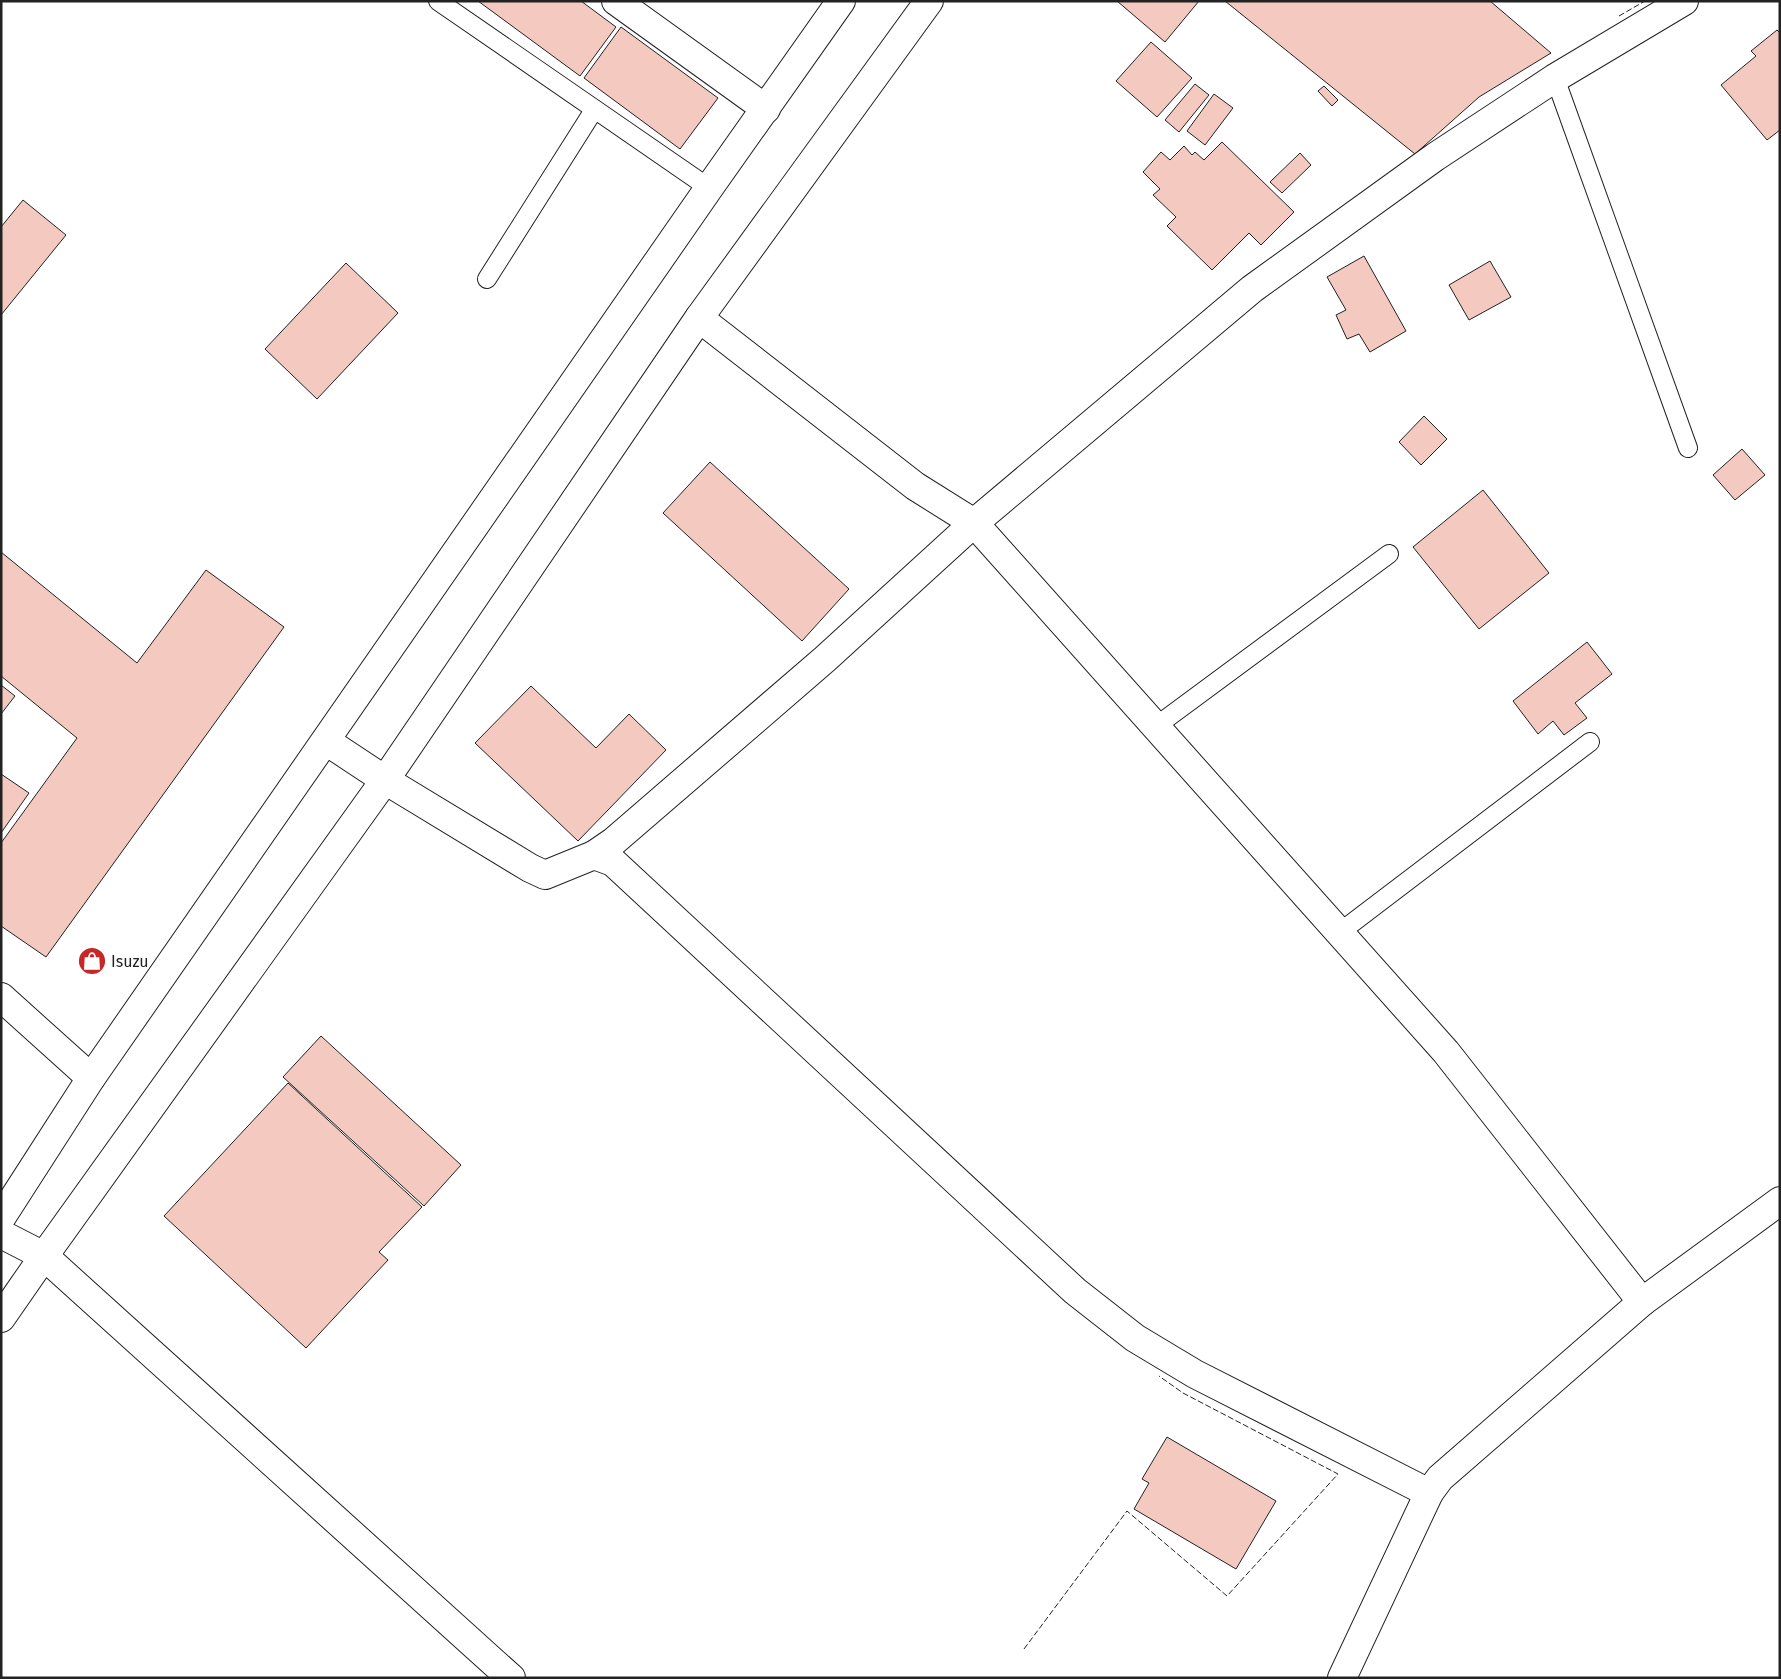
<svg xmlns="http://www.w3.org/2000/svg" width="1781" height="1679" font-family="'Fira Sans',sans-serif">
  <rect width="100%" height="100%" fill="#fff"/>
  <g fill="#f3c9c0" stroke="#222">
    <polygon points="478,1 581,1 616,27 580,76"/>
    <polygon points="1117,1 1199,1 1165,42"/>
    <polygon points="1225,1 1490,1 1551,53 1479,97 1415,154"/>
    <polygon points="621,27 718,98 680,149 584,78"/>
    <polygon points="1777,30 1780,33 1780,130 1767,140 1721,85 1756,56 1751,51"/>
    <polygon points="1151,42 1192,78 1157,117 1116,81"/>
    <polygon points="1195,84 1209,95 1179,132 1165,120"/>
    <polygon points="1324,86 1338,100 1332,106 1318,91"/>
    <polygon points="1214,94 1233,108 1205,145 1187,131"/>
    <polygon points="1222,142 1294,212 1261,245 1249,233 1212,270 1167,226 1176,217 1153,195 1160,189 1143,172 1161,152 1170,160 1184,146 1192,155 1195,152 1204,160"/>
    <polygon points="1300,153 1311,165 1282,193 1270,182"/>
    <polygon points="23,200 66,235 1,315 1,227"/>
    <polygon points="1364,256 1406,331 1370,352 1359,334 1347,339 1336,315 1346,310 1327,277"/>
    <polygon points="1490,261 1511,297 1469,320 1449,285"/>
    <polygon points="346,263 398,313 317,399 265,349"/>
    <polygon points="1424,416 1447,439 1421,465 1399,442"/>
    <polygon points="1742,449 1765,475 1735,500 1713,475"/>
    <polygon points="710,462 849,589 802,641 663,513"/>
    <polygon points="1483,490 1549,573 1479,629 1413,547"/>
    <polygon points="1,552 137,663 206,570 284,627 46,957 1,926 1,843 77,738 1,676"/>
    <polygon points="1587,642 1612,674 1575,703 1587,718 1564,735 1553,721 1538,734 1513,701"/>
    <polygon points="1,685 15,696 1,714"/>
    <polygon points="531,686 596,748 629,714 666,750 578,841 475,743"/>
    <polygon points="1,774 29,793 1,833"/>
    <polygon points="321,1036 461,1165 424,1206 283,1077"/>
    <polygon points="288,1083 422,1207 379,1252 388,1260 306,1348 164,1216"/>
    <polygon points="1167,1437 1276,1501 1236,1569 1134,1509 1149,1483 1142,1479"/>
  </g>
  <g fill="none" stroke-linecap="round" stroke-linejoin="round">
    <defs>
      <g id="lane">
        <polyline points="438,1 709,188"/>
        <polyline points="1555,78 1688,448"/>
        <polyline points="487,279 594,110"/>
        <polyline points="1155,727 1389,554"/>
        <polyline points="1339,933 1590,742"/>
      </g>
      <g id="street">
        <polyline points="616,1 766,109"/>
        <polyline points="699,318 915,486 974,523 1446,1052 1642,1302"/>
        <polyline points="326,741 385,780 530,868 545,875 594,855 613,862 1075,1291 1135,1338 1195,1374 1429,1493"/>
        <polyline points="594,855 613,842 825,659 974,523 1252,289 1435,157 1555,78 1684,1"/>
        <polyline points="1,997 91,1078"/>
        <polyline points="1,1234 44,1256 511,1678"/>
        <polyline points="1342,1678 1429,1493 1440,1478 1642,1302 1780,1201"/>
      </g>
      <g id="highway">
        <polyline points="1,1218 91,1078 709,188 841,1"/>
        <polyline points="1,1318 44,1256 385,780 699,318 929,1"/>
      </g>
    </defs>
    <use href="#lane" stroke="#222" stroke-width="20"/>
    <use href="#street" stroke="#222" stroke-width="30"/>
    <use href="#highway" stroke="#222" stroke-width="30"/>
    <use href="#lane" stroke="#fff" stroke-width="18"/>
    <use href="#street" stroke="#fff" stroke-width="28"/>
    <use href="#highway" stroke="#fff" stroke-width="28"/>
    <g stroke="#222" stroke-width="1" stroke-dasharray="6 2.5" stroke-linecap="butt">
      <polyline points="1619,16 1645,1"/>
      <polyline points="1024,1649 1127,1511 1227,1596 1338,1474 1183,1393 1159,1376"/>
    </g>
  </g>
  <defs>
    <symbol id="shop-disc" viewBox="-11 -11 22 22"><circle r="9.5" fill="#c62828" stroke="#fff"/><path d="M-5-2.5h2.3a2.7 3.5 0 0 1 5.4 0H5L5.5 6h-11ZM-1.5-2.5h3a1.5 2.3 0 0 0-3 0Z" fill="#fff"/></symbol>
  </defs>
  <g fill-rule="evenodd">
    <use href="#shop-disc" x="76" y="945" width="32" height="32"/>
  </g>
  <g text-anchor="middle" stroke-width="4" stroke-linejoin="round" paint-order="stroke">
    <g font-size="16" fill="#222" stroke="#fff" text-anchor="start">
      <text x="111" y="967">Isuzu</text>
    </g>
  </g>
  <rect width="1781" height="1679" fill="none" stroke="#222222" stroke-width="5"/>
</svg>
